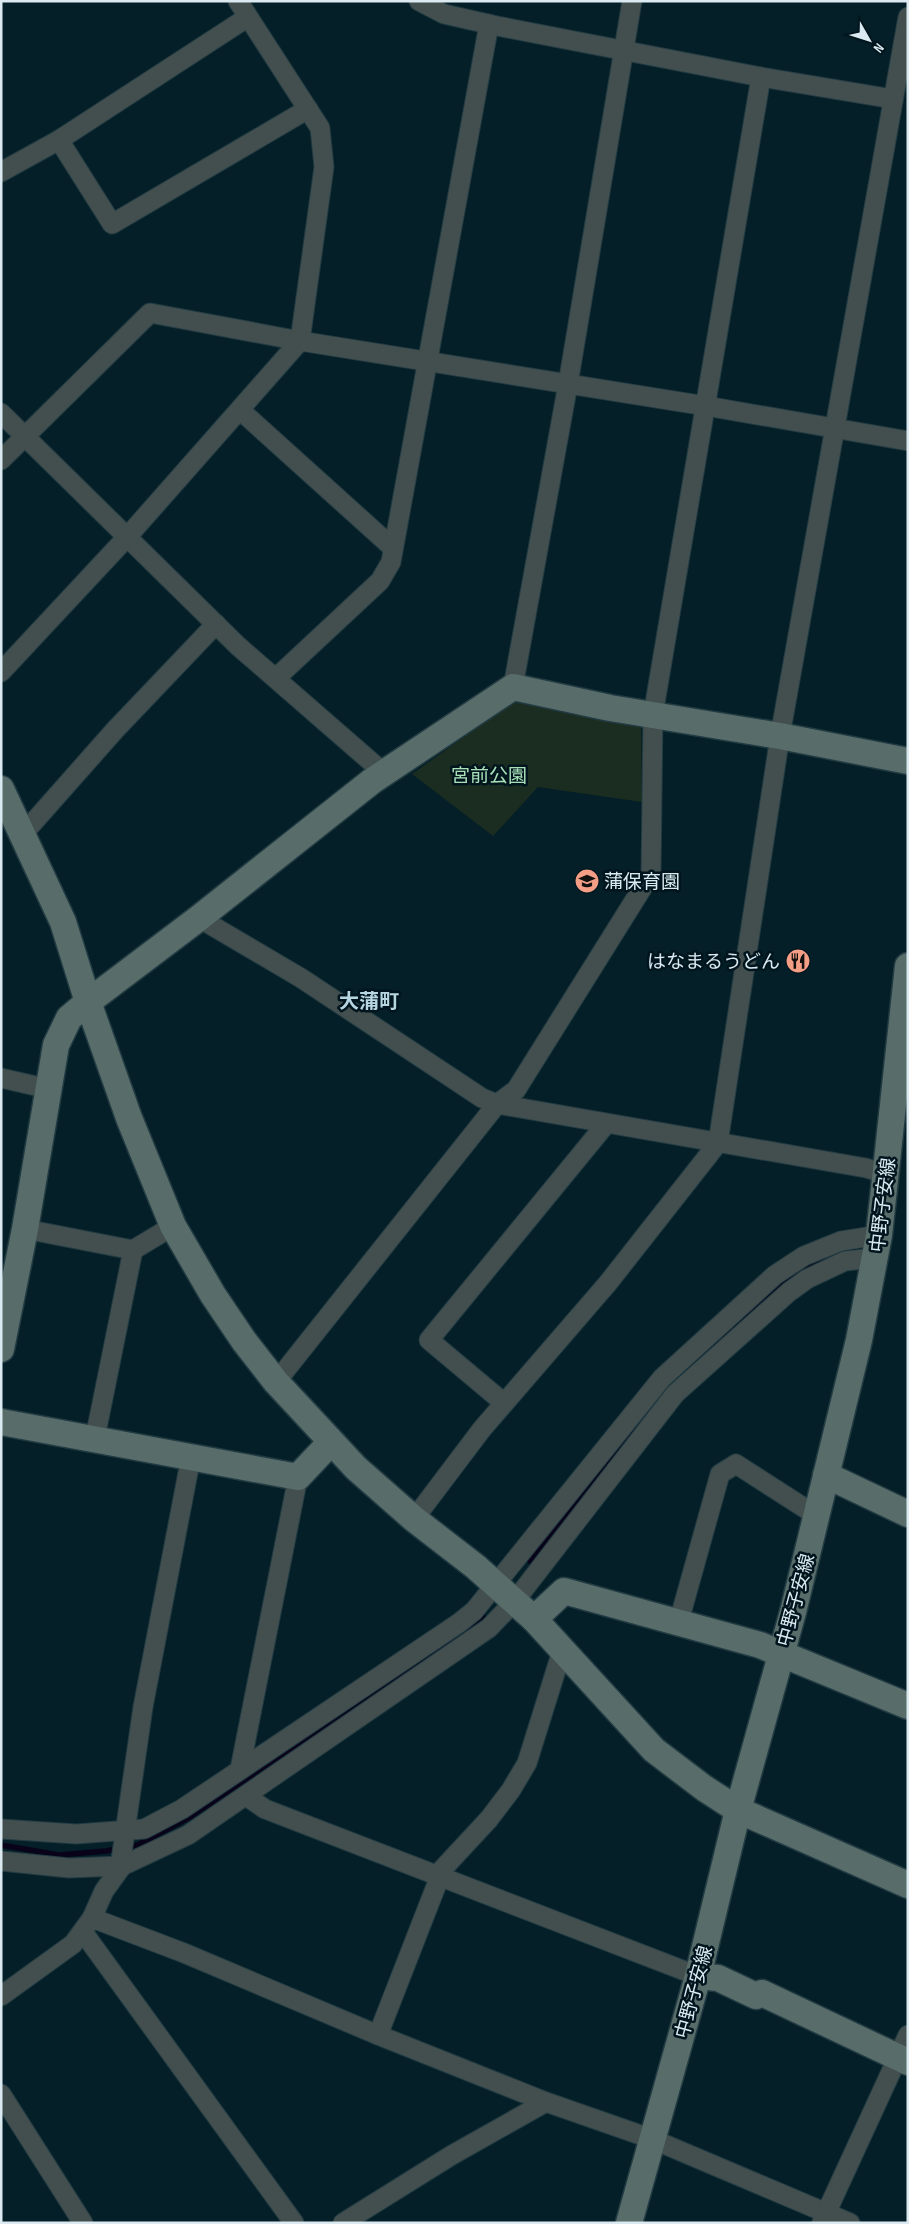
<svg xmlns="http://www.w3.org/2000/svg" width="909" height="2224" font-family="'Sofia Sans Condensed','Noto Sans JP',sans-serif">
  <rect width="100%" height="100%" fill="#041f27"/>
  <polygon fill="#1b2d20" points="516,700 641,724 642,802 538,787 493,836 412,774"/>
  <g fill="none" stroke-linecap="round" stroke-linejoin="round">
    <g stroke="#080319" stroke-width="5.5">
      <polyline points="686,1372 785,1283 816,1262 854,1250"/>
      <polyline points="530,1561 636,1429"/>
      <polyline points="1,1845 59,1855 106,1851 138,1845 190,1817 477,1624 483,1617"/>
    </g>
    <defs>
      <g id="street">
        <polyline points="419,1 444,14 497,26 761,77 893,99"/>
        <polyline points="59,140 112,224 308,109"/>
        <polyline points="1,172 59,140 248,17"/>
        <polyline points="240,410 393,548"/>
        <polyline points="1,413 238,646 384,773"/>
        <polyline points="1,460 150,313 300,341 706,406 908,441"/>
        <polyline points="1,672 128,536 300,341 324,167 320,128 238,1"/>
        <polyline points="276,678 380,581 391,562 489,24"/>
        <polyline points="513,687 568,384 632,1"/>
        <polyline points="23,834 115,730 216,624"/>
        <polyline points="199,918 301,978 482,1098 497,1104 866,1168 886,1174"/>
        <polyline points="1,1078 49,1089"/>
        <polyline points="25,1229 133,1250 173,1226"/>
        <polyline points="276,1382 497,1104 516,1090 651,874 653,715 761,77"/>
        <polyline points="504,1403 429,1340 606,1124"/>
        <polyline points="95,1438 133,1250"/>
        <polyline points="414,1519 482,1429 608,1283 718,1143 780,736 908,17"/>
        <polyline points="679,1621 720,1474 736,1464 817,1516"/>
        <polyline points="240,1769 298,1477"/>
        <polyline points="246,1796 265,1809 698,1976"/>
        <polyline points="1,1829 76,1834 144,1829 182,1809 459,1623 474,1611 662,1378 775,1275 804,1256 841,1241 879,1235"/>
        <polyline points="1,1861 69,1868 122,1866 188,1835 489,1628 514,1602 675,1394 789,1292 807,1279 845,1261 875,1258"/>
        <polyline points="437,1875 489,1819 511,1790 527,1763 562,1651"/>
        <polyline points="92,1918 184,1953 378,2035 546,2102 652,2139 850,2223"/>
        <polyline points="83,1932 294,2223"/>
        <polyline points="1,1996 73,1944 92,1918 104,1891 122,1866 121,1860 143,1707 191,1457"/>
        <polyline points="378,2035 440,1876"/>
        <polyline points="1,2094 83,2223"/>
        <polyline points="822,2222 908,2035"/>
        <polyline points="343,2223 452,2155 546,2102"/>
      </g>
      <g id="secondary">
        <polyline points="1,789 63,922 88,1002 129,1118 173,1226 213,1295 244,1341 276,1382 356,1468 414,1519 476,1567 534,1619 654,1750 704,1788 738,1810 908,1885"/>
        <polyline points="1,1349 25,1229 56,1045 69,1018 88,1002 199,918 372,781 513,687 610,708 780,736 908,761"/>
        <polyline points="1,1422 298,1477 331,1442"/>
        <polyline points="826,1475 908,1514"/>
        <polyline points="534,1619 564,1591 760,1645 908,1706"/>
        <polyline points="698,1976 718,1978 756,1996 762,1993 908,2062"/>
        <polyline points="629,2223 698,1976 738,1810 793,1612 859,1340 879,1235 908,966"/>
      </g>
    </defs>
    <use href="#street" stroke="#223b43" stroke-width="21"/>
    <use href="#secondary" stroke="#223b43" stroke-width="29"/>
    <use href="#street" stroke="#424f4e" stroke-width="19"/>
    <use href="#secondary" stroke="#586d6a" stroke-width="26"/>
  </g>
  <defs>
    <symbol id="school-disc" viewBox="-11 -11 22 22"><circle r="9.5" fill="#f49e86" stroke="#00151e"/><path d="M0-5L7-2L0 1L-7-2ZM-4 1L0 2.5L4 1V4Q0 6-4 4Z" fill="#111"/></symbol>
    <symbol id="restaurant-disc" viewBox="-11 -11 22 22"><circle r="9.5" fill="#f49e86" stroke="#00151e"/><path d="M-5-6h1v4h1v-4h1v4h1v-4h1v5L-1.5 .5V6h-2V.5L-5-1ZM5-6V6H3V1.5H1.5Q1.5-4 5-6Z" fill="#111"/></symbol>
  </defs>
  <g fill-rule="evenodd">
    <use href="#school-disc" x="573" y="867" width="28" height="28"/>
    <use href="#restaurant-disc" x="784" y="947" width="28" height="28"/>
  </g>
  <g text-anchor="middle" stroke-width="5" stroke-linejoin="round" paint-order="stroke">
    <g font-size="19" fill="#a9e2b9" stroke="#00151e">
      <text x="489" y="782">宮前公園</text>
    </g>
    <g font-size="19" fill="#dbeaf0" stroke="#00151e" text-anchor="start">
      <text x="604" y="888">蒲保育園</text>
      <text x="780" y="968" text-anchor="end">はなまるうどん</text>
    </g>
    <g font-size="19" fill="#dbeaf0" stroke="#00151e">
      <text transform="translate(882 1205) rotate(-83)" y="7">中野子安線</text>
      <text transform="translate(795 1600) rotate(-75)" y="7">中野子安線</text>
      <text transform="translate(693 1992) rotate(-75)" y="7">中野子安線</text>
    </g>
    <g font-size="20" font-weight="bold" fill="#b7d6e2" stroke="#00151e">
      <text x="369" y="1008">大蒲町</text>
    </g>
  </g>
  <rect width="909" height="2224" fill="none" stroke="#dbeaf0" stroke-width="5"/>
  <g transform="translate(869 40) rotate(129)" stroke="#00151e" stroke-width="4" paint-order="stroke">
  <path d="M0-4L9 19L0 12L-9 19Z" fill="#dbeaf0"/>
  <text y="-8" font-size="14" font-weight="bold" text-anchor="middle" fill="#dbeaf0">N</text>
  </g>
</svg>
